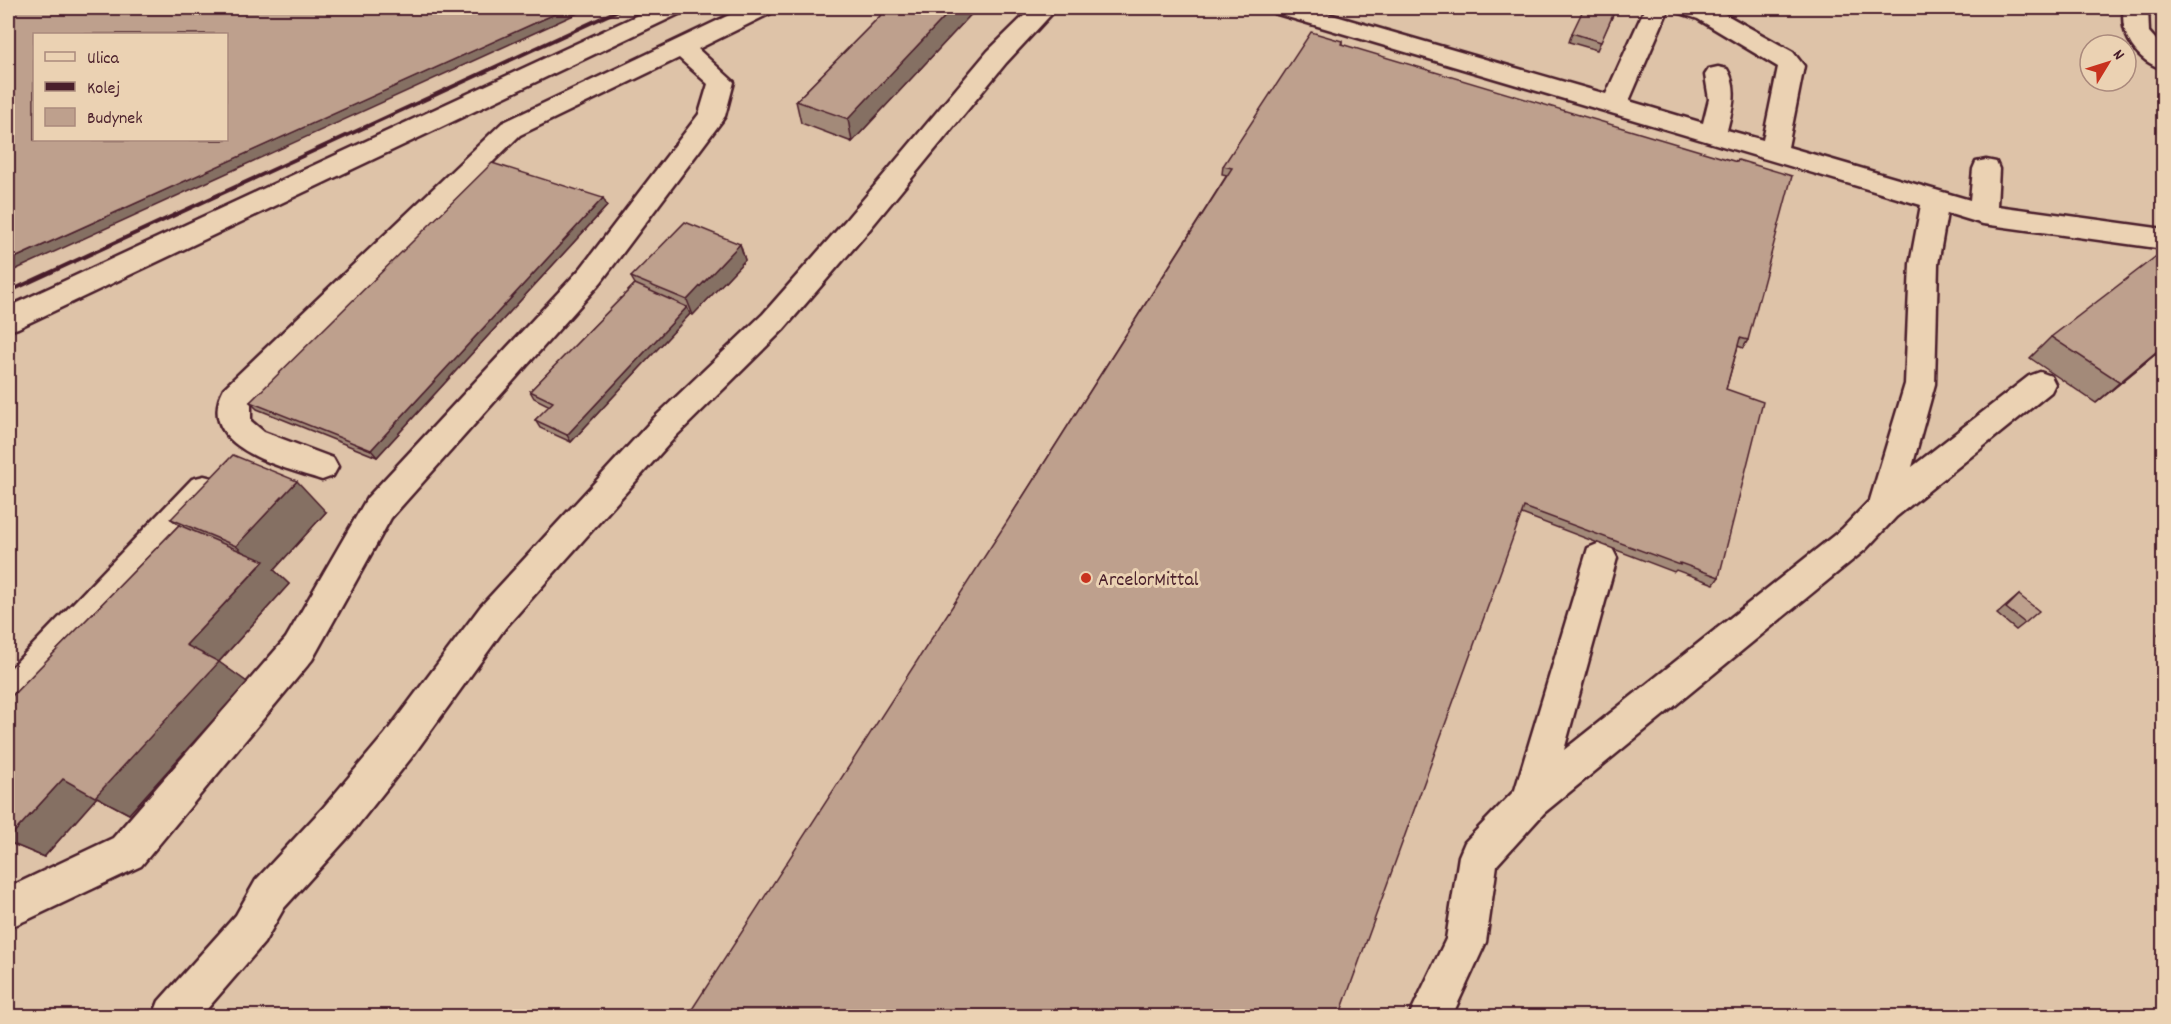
<svg xmlns="http://www.w3.org/2000/svg" width="2171" height="1024" font-family="Dekko,sans-serif">
  <rect width="100%" height="100%" fill="#ebd2b3"/>
  <filter id="ink" filterUnits="userSpaceOnUse"><feTurbulence type="fractalNoise" baseFrequency=".0167" numOctaves="2"/><feDisplacementMap in="SourceGraphic" scale="12" xChannelSelector="R" yChannelSelector="G"/><feConvolveMatrix kernelMatrix="1 2 1 2 8 2 1 2 1" color-interpolation-filters="sRGB"/></filter>
  <g filter="url(#ink)">
    <path fill="#dec3a8" fill-rule="evenodd" d="M8 8H2163V1016H8ZM34 34H226V140H34ZM2090 45H2126V81H2090Z"/>
    <g fill="none" stroke-linecap="round" stroke-linejoin="round">
      <defs>
        <g id="minor">
          <polygon points="653,8 684,8 681,13 18,328 8,331 8,307"/>
          <path d="M744 8H774L771 13 698 49 734 82 725 116 721 122 601 282 391 518 312 660 141 866 29 919 15 925 8 922V880L16 884 113 838 286 638 367 498 581 268 699 114 708 84 679 58 520 135 251 401V421L264 432 333 458 338 467 333 476 322 480C282 467 193 447 224 388L502 123Z"/>
          <polygon points="1032,8 1057,8 1006,63 865,235 783,330 676,436 505,628 411,758 350,835 284,908 264,943 201,1016 153,1016 159,1001 236,915 256,880 322,809 385,734 481,606 654,418 763,314 845,221 988,51"/>
          <path d="M1271 8H1308L1606 94 1645 8H1669L1629 101 1703 123 1709 99 1705 75 1709 69 1718 67 1727 69C1739 88 1732 110 1727 130L1763 140 1778 67 1698 19 1680 13 1677 8 1716 9 1793 52 1804 66 1788 147 1970 200 1973 169 1976 162 1986 160 1996 162 1999 169 1997 206 2164 229V249L1983 224 1947 213 1938 264 1935 384 1912 467 2029 376 2040 372 2051 376 2055 384 2051 392 1896 517 1866 549 1544 813 1497 865 1486 942 1452 1016H1409L1446 939 1459 856 1465 842 1515 790 1588 548 1600 543 1612 548 1617 558 1564 750 1842 529 1870 500 1905 384 1910 264 1921 205 1274 13Z"/>
          <path d="M2124 8H2148L2149 32 2164 49V69C2137 62 2119 34 2124 8Z"/>
          <polygon points="204,476 216,479 220,489 216,499 21,708 8,713 8,671 192,479"/>
        </g>
      </defs>
      <use href="#minor" stroke="#4a1f2b" stroke-width="5"/>
      <use href="#minor" fill="#ebd2b3" fill-rule="evenodd"/>
      <polyline stroke="#4a1f2b" stroke-width="4" points="8,292 623,8"/>
    </g>
    <g fill="#a38a79" stroke="#4a1f2b" stroke-width="1.5">
      <polygon points="888,8 977,8 852,142 801,123 796,101"/>
      <polygon points="1616,8 1597,50 1569,42 1572,33"/>
      <polygon points="1342,41 1342,45 1748,340 1743,348 1738,346 1726,389 1719,577 1714,584 1676,570 1674,572 1522,514 1010,517 1227,175 1222,174 1223,166"/>
      <polygon points="603,198 607,206 377,457 257,409 250,402"/>
      <polygon points="740,244 745,260 693,315 690,314 571,442 540,428 535,420 550,406 534,398 530,391 635,284 631,277"/>
      <polygon points="2051,337 2163,348 2096,403 2030,358"/>
      <polygon points="326,512 274,570 289,584 219,662 247,682 129,814 97,797 44,857 8,842 8,700 179,525 171,519"/>
      <polygon points="2019,595 2025,623 2016,630 1997,614"/>
      <polygon points="2163,627 2163,638 2158,634"/>
    </g>
    <g fill="#857063" stroke="#4a1f2b" stroke-width="1.5">
      <polygon points="568,8 589,8 8,273 8,261"/>
      <polygon points="953,8 977,8 852,142 848,119"/>
      <polygon points="603,198 607,206 377,457 371,450"/>
      <polygon points="740,244 745,260 693,315 687,300"/>
      <polygon points="687,307 690,314 571,442 567,435"/>
      <polygon points="2163,346 2163,348 2096,403 2120,382"/>
      <polygon points="297,481 326,512 274,570 289,584 215,666 186,645 259,567 236,546"/>
      <polygon points="219,662 247,682 129,814 97,797 44,857 8,842 8,839 63,779"/>
    </g>
    <g fill="#bea08d" stroke="#4a1f2b" stroke-width="1.5" fill-rule="evenodd">
      <path d="M8 8H568L8 261ZM34 34H226V140H34Z"/>
      <polygon points="888,8 953,8 848,119 796,101"/>
      <polygon points="1584,8 1616,8 1601,42 1572,33"/>
      <polygon points="1311,32 1342,41 1341,44 1737,162 1738,160 1792,176 1748,340 1740,338 1726,389 1763,402 1719,577 1680,563 1680,565 1524,507 1339,1017 687,1017 1010,517 1232,168 1223,166"/>
      <polygon points="492,163 603,198 371,450 250,402"/>
      <polygon points="685,222 740,244 687,300 631,277"/>
      <polygon points="2163,251 2163,346 2120,382 2051,337"/>
      <polygon points="635,284 687,307 567,435 535,420 553,402 530,391"/>
      <polygon points="233,455 297,481 236,546 171,519"/>
      <polygon points="179,525 264,561 186,645 219,662 95,797 63,779 8,839 8,700"/>
      <polygon points="2019,595 2039,611 2025,623 2006,608"/>
    </g>
  </g>
  <circle fill="#c8321e" stroke="#ebd2b3" stroke-width="2" cx="1086" cy="578" r="6"/>
  <g text-anchor="middle" stroke-width="6" stroke-linejoin="round" paint-order="stroke">
    <g font-size="20" fill="#4a1f2b" stroke="#ebd2b3" text-anchor="start">
      <text x="1098" y="585">ArcelorMittal</text>
    </g>
  </g>
  <rect width="2171" height="1024" fill="none" stroke="#ebd2b3" stroke-width="30"/>
  <rect x="15" y="15" width="2141" height="994" fill="none" stroke="#4a1f2b" stroke-width="2" filter="url(#ink)"/>
  <rect x="33" y="33" width="195" height="108" fill="#ebd2b3" stroke="#ab8a7d" stroke-width="1.5"/>
  <rect x="45" y="52" width="30" height="9" fill="#ebd2b3" stroke="#ab8a7d" stroke-width="1.5"/>
  <text x="87" y="63" font-size="18" fill="#4a1f2b">Ulica</text>
  <rect x="45" y="82" width="30" height="9" fill="#4a1f2b" stroke="#ab8a7d" stroke-width="1.5"/>
  <text x="87" y="93" font-size="18" fill="#4a1f2b">Kolej</text>
  <rect x="45" y="108" width="30" height="18" fill="#bea08d" stroke="#ab8a7d" stroke-width="1.5"/>
  <text x="87" y="123" font-size="18" fill="#4a1f2b">Budynek</text>
  <g transform="translate(2108 63) rotate(52)"><circle r="28" fill="#ebd2b3" stroke="#ab8a7d" stroke-width="1.5"/>
  <path d="M0-4.5L10 22L0 15L-10 22Z" fill="#c8321e"/>
  <text y="-9" font-size="16" font-weight="bold" text-anchor="middle" fill="#4a1f2b">N</text>
  </g>
</svg>
